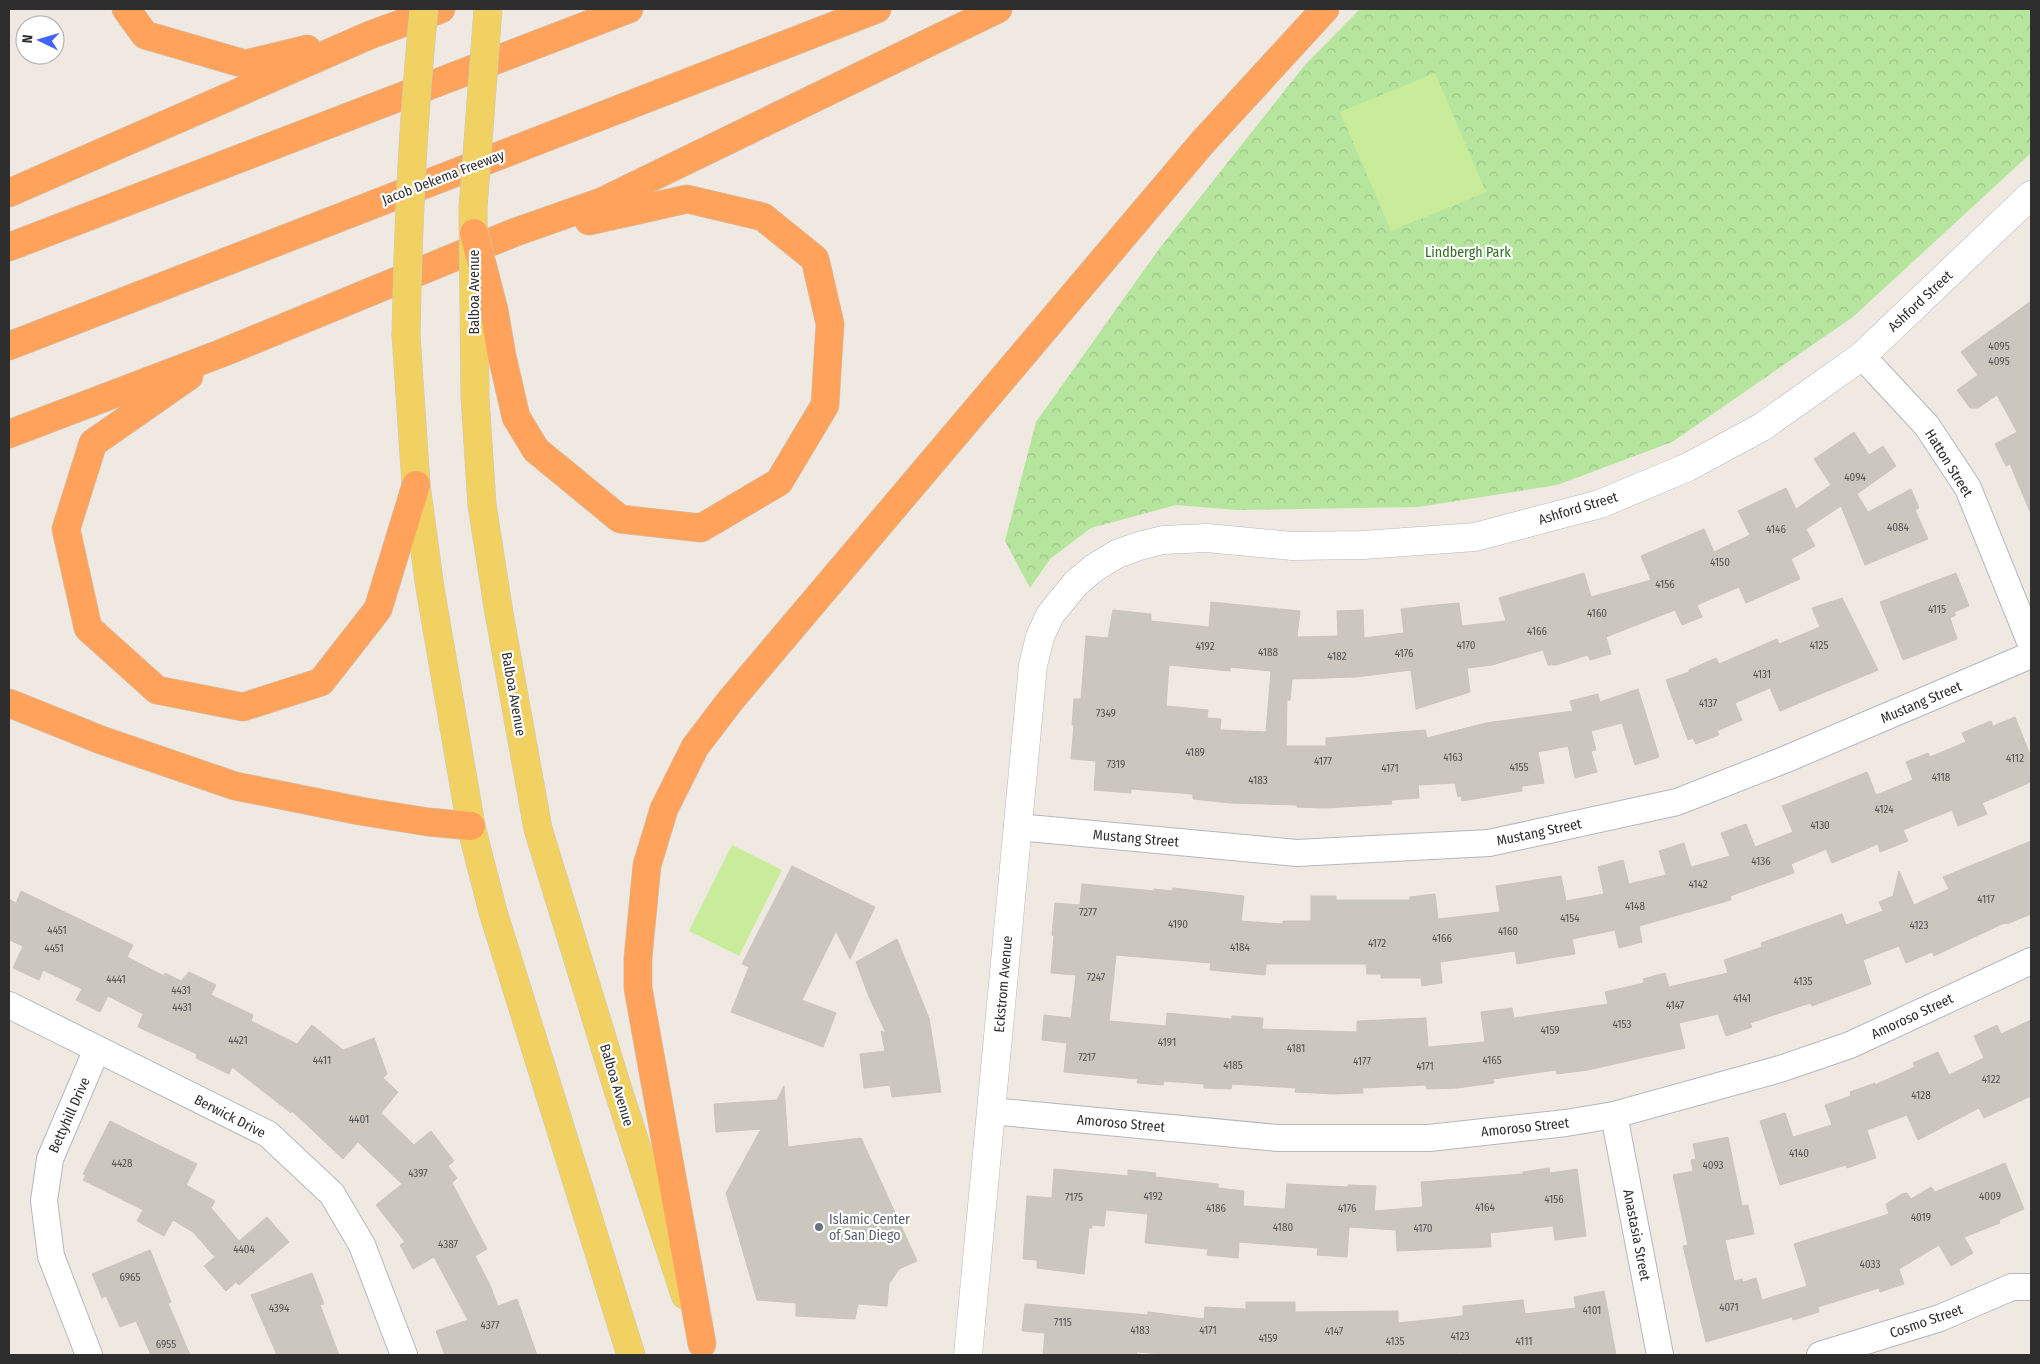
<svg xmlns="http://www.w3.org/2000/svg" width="2040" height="1364" font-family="'Fira Sans Condensed',sans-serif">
  <defs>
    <pattern id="forest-crowns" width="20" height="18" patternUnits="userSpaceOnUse" patternTransform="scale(1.25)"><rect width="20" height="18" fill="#b6e59e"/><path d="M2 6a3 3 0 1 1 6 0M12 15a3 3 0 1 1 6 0" fill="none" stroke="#9dc588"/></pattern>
  </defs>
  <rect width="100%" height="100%" fill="#efe9e1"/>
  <polygon fill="url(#forest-crowns)" points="1360,9 2031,9 2031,153 1853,317 1672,442 1557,485 1418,507 1237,510 1176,505 1091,528 1050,559 1030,588 1005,541 1036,422 1159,249 1304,66"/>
  <g fill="#c9ec9a">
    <polygon points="1435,73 1486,192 1391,231 1340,112"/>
    <polygon points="732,845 782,870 739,956 689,931"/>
  </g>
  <g fill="#cbc7bf" stroke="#cbc5ba" fill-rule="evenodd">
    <polygon points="2031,301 2031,514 2010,464 2006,466 1995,444 2017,432 1997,395 1978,408 1970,408 1957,390 1978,375 1961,352"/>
    <path d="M1854 432 1869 455 1883 446 1896 466 1857 494 1868 512 1911 489 1919 508 1915 510 1928 539 1865 565 1841 506 1806 529 1815 546 1791 559 1800 579 1746 603 1739 587 1697 605 1702 617 1682 625 1675 610 1606 637 1611 654 1590 660 1588 655 1556 665H1548L1543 650 1492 665 1467 668 1470 692 1416 709 1411 670 1356 677 1292 679 1290 700H1287L1286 746H1326V738L1425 730 1427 738 1486 723 1573 711 1570 701 1598 694 1600 702 1638 689 1659 757 1635 765 1622 723 1591 731 1596 750 1591 751 1597 772 1575 778 1568 746 1538 752 1544 783 1522 786V791L1462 801 1461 796 1458 797 1455 783 1418 785 1419 798 1391 800 1392 804 1325 808 1297 807V805L1230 803 1193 799V794L1131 789V793L1094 790 1096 761 1071 759 1074 725H1072L1074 699H1081L1086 636 1108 638 1113 610 1151 614V621L1209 627 1211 602 1300 611 1297 637 1338 636 1337 611 1363 610 1364 638 1404 633 1401 609 1426 606 1459 603 1462 626 1506 621 1499 598 1584 573 1591 597 1651 580 1641 556 1704 529 1714 552 1750 535 1738 511 1786 488 1796 509 1831 485 1814 459ZM1169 665 1230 671V667L1271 671 1266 732 1220 730 1221 719 1207 718 1208 710 1166 706Z"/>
    <polygon points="1956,573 1969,606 1954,612 1956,615 1950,618 1957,639 1903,660 1880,602"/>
    <polygon points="1842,598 1878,670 1780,711 1770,688 1735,703 1742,720 1717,731 1719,735 1696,744 1693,738 1688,740 1666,680 1689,672 1689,670 1716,658 1719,664 1777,639 1779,644 1820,627 1812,608"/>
    <polygon points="2015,717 2031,757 2031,782 1982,803 1987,814 1958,826 1952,810 1903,830 1908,841 1880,852 1878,844 1832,863 1826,849 1791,864 1794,873 1730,896 1731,900 1639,926 1642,942 1619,948 1615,930 1572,939 1575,954 1550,958 1517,964 1515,951 1440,962 1442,983 1422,986 1421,978 1381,978 1381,974 1367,974 1366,964 1266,964 1265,975 1210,970 1211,963 1116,955 1109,1021 1166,1026 1167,1013 1232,1019 1232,1016 1263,1018 1262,1029 1357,1032 1357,1021 1426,1018 1428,1047 1485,1042 1481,1012 1512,1008 1514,1018 1608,1004 1605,992 1644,983 1643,979 1665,973 1669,987 1728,973 1724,960 1762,947 1761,943 1842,914 1846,925 1883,911 1879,902 1893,896 1899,871 1914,905 1949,889 1943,877 2031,841 2031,914 2007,924 2006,923 2002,924 1934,956 1932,952 1906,963 1899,946 1863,960 1871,984 1812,1006 1810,1003 1750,1023 1752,1027 1726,1036 1718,1014 1679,1023 1685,1048 1588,1070 1557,1074 1556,1070 1493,1079 1494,1083 1457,1088 1427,1089 1426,1085 1362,1088 1363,1093 1334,1094 1295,1092 1296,1088 1232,1084 1231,1089 1204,1088 1204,1084 1164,1081 1163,1085 1137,1083 1138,1079 1064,1072 1067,1043 1042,1040 1044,1015 1071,1018 1076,975 1051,973 1054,936 1052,935 1055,903 1080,905 1082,884 1154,891 1154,889 1172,891 1173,888 1244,896 1241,921 1283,924 1283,921 1311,921 1311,896 1336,896 1336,900 1410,900 1410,897 1435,894 1438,919 1500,912 1496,886 1561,876 1566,901 1604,894 1598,867 1623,860 1629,884 1666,875 1659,851 1684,843 1691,867 1730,856 1721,833 1746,824 1755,847 1793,832 1782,806 1867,772 1876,795 1913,780 1906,762 1928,753 1930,757 1966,742 1962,733 1991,721 1993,726"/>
    <polygon points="792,866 875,907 850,959 836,931 802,1000 836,1013 823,1047 731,1012 749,967 742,964"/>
    <polygon points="21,891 133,945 127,957 164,976 165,973 181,981 189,972 216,985 211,995 253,1015 251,1021 297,1044 312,1025 343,1050 374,1038 387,1074 383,1078 398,1092 381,1113 414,1145 431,1131 454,1161 448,1166 457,1178 452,1183 487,1249 475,1256 490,1285 498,1306 517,1299 537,1355 445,1355 436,1331 468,1320 434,1257 413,1269 400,1245 405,1242 376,1205 402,1184 358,1142 343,1159 292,1111 291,1113 232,1067 229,1074 196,1058 197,1054 138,1027 143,1014 108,996 100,1012 76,1000 82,989 43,970 39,980 13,968 23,946 9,940 9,899 16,903"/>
    <polygon points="897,939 929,1018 941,1092 892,1097 890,1085 864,1088 860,1054 885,1051 881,1031 886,1033 869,997 856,962"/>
    <polygon points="2031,1020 2031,1096 1984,1118 1979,1108 1918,1140 1907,1115 1867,1130 1876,1158 1847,1168 1846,1165 1780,1185 1760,1121 1785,1113 1793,1137 1832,1125 1825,1105 1851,1096 1850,1092 1875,1083 1875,1085 1915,1067 1913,1063 1938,1052 1949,1075 1984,1058 1974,1036 1997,1025 2001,1034"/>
    <polygon points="784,1086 788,1147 861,1138 917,1261 899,1269 889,1284 887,1306 858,1304 855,1319 796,1316 796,1303 757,1300 726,1193 761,1129 716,1132 714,1104 777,1100"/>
    <polygon points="110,1121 197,1164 186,1185 215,1201 211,1208 239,1241 267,1217 289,1242 239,1285 236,1282 226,1291 204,1266 215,1257 193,1232 173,1220 164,1236 137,1221 143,1210 83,1180 86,1175 83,1174"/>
    <polygon points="1728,1137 1742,1206 1748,1205 1754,1234 1725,1240 1734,1281 1742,1279 1743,1282 1756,1278 1762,1300 1807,1286 1794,1244 1889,1214 1886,1204 1902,1194 1907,1193 1911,1199 1931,1187 1935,1192 2005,1163 2024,1209 1999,1220 2000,1223 1964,1237 1973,1253 1951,1266 1939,1245 1899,1269 1904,1284 1880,1292 1879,1288 1818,1307 1819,1312 1793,1320 1792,1317 1706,1342 1683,1246 1688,1245 1673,1175 1693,1171 1691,1160 1696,1159 1693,1144"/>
    <polygon points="1549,1168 1550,1173 1577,1169 1586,1236 1555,1240 1553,1226 1490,1233 1491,1247 1397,1251 1396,1230 1349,1227 1347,1257 1317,1255 1318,1248 1239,1242 1238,1258 1207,1255 1208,1249 1145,1243 1148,1214 1106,1210 1104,1226 1092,1225 1092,1228 1089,1228 1084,1274 1037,1268 1037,1260 1023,1259 1027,1196 1052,1198 1054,1169 1128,1176 1128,1170 1156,1173 1155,1177 1218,1184 1218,1188 1244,1191 1243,1206 1285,1209 1287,1184 1348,1187 1348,1185 1376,1186 1374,1211 1423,1207 1421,1182 1523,1174 1523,1172"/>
    <polygon points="150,1250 171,1302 168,1303 190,1355 151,1355 136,1321 120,1327 106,1296 102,1298 92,1274"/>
    <polygon points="312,1273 324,1304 320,1305 339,1355 277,1355 251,1295"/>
    <polygon points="1604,1291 1616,1355 1463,1355 1463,1353 1435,1355 1179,1355 1137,1352 1136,1355 1043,1355 1045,1333 1022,1331 1025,1304 1148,1315 1148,1312 1204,1319 1205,1307 1246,1309 1246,1302 1295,1302 1295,1312 1398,1311 1398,1323 1463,1316 1463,1306 1523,1300 1525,1314 1576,1308 1574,1297"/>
  </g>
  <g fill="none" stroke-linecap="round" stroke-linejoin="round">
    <defs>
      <g id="street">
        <polyline points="1862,356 1927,426 1968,488 2031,644"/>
        <polyline points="1017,827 1297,853 1489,843 1677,802 1784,760 2031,655"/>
        <polyline points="9,1005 268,1134 332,1194 362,1245 404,1355"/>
        <polyline points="991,1111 1278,1138 1429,1138 1566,1123 1614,1115 1780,1069 1850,1045 2031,961"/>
        <polyline points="1614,1115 1660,1355"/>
        <polyline points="89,1355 51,1256 44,1201 50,1159 97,1049"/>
        <polyline points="1820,1355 1940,1318 2012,1287 2031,1287"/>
      </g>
      <polyline id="secondary" points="968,1355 1033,665 1040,637 1050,615 1076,583 1094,568 1117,554 1139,546 1163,540 1207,538 1292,546 1363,545 1475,537 1600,504 1688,467 1762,427 1862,356 2031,195"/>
      <g id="primary">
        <polyline points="474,304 475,397 482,505 499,613 538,829 618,1090 685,1295"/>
        <polyline points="406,335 416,485 430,588 471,826 493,912 631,1355"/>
      </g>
      <g id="highway">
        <polyline points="126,9 145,35 245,64 307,49"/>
        <polyline points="9,193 370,35 441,9"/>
        <polyline points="9,247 629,9"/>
        <polyline points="494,310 502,356 516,417 536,450 620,519 701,528 779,482 825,405 830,324 815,259 763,217 687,199 589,221"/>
        <polyline points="9,346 877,9"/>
        <polyline points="189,376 93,443 66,529 88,628 157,690 243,707 321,682 378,609 416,485"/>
        <polyline points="9,434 222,353 513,233 601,202 998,9"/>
        <polyline points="9,703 101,740 235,786 360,811 428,822 471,826"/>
        <polyline points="702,1344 638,988 638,958 647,865 664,809 695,747 730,701 1202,143 1325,9"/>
      </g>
    </defs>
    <use href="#street" stroke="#b4b7c1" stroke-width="28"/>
    <use href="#secondary" stroke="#b4b7c1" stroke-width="29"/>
    <use href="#primary" stroke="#c9c9c9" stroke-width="29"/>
    <use href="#highway" stroke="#c9c9c9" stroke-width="29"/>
    <use href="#street" stroke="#fff" stroke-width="26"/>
    <use href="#secondary" stroke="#fff" stroke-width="28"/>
    <use href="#primary" stroke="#f2d163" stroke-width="28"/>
    <use href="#highway" stroke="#ffa35c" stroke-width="28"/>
    <defs>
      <g id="primary-bridge">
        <polyline points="474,304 473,208 488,9"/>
        <path d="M406 335C408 226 413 118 424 9"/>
      </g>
      <polyline id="highway-bridge" points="474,233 494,310"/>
    </defs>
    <use href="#primary-bridge" stroke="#c9c9c9" stroke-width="29" stroke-linecap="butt"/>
    <use href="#highway-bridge" stroke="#c9c9c9" stroke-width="29" stroke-linecap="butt"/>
    <use href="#primary-bridge" stroke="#f2d163" stroke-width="28"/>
    <use href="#highway-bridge" stroke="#ffa35c" stroke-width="28"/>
  </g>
  <circle fill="#6b7280" stroke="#fff" stroke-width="2" cx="819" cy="1227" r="5"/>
  <g text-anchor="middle" stroke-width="4.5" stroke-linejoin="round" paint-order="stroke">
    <g font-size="11" fill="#555452">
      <text x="1999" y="350">4095</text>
      <text x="1999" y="365">4095</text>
      <text x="1855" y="481">4094</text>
      <text x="1898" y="531">4084</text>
      <text x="1776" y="533">4146</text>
      <text x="1720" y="566">4150</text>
      <text x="1665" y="588">4156</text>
      <text x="1937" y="613">4115</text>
      <text x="1597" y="617">4160</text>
      <text x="1537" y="635">4166</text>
      <text x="1466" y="649">4170</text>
      <text x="1819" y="649">4125</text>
      <text x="1205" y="650">4192</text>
      <text x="1268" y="656">4188</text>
      <text x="1404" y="657">4176</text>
      <text x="1337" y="660">4182</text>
      <text x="1762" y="678">4131</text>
      <text x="1708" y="707">4137</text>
      <text x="1106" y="717">7349</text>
      <text x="1195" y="756">4189</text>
      <text x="1453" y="761">4163</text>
      <text x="2015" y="762">4112</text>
      <text x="1323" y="765">4177</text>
      <text x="1116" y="768">7319</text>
      <text x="1519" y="771">4155</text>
      <text x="1390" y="772">4171</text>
      <text x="1941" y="781">4118</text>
      <text x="1258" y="784">4183</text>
      <text x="1884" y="813">4124</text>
      <text x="1820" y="829">4130</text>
      <text x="1761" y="865">4136</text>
      <text x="1698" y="888">4142</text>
      <text x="1986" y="903">4117</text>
      <text x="1635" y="910">4148</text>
      <text x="1088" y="916">7277</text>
      <text x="1570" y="922">4154</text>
      <text x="1178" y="928">4190</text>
      <text x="1919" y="929">4123</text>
      <text x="57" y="934">4451</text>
      <text x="1508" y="935">4160</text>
      <text x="1442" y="942">4166</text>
      <text x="1377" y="947">4172</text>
      <text x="1240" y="951">4184</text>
      <text x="54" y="952">4451</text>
      <text x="1096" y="981">7247</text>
      <text x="116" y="983">4441</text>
      <text x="1803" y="985">4135</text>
      <text x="181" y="994">4431</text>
      <text x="1742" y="1002">4141</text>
      <text x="1675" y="1009">4147</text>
      <text x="182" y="1011">4431</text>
      <text x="1622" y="1028">4153</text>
      <text x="1550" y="1034">4159</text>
      <text x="238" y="1044">4421</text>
      <text x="1167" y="1046">4191</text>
      <text x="1296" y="1052">4181</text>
      <text x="1087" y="1061">7217</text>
      <text x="322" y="1064">4411</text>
      <text x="1492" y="1064">4165</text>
      <text x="1362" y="1065">4177</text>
      <text x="1233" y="1069">4185</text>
      <text x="1425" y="1070">4171</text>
      <text x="1991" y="1083">4122</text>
      <text x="1921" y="1099">4128</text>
      <text x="359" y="1123">4401</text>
      <text x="1799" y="1157">4140</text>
      <text x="122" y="1167">4428</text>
      <text x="1713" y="1169">4093</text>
      <text x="418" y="1177">4397</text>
      <text x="1153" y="1200">4192</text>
      <text x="1990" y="1200">4009</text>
      <text x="1074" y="1201">7175</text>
      <text x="1554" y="1203">4156</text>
      <text x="1485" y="1211">4164</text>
      <text x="1216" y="1212">4186</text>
      <text x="1347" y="1212">4176</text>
      <text x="1921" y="1221">4019</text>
      <text x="1283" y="1231">4180</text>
      <text x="1423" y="1232">4170</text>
      <text x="448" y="1248">4387</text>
      <text x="244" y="1253">4404</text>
      <text x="1870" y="1268">4033</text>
      <text x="130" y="1281">6965</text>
      <text x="1729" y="1311">4071</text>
      <text x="279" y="1312">4394</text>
      <text x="1592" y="1314">4101</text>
      <text x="1063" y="1326">7115</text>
      <text x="490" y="1329">4377</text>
      <text x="1140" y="1334">4183</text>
      <text x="1208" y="1334">4171</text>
      <text x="1334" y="1335">4147</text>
      <text x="1460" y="1340">4123</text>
      <text x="1268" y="1342">4159</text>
      <text x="1395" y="1345">4135</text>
      <text x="1524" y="1345">4111</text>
      <text x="166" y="1348">6955</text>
    </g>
    <g font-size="14" fill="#2e2e2e" stroke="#fff">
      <text transform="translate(443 177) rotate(-21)" y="5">Jacob Dekema Freeway</text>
      <text transform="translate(474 292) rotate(-90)" y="5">Balboa Avenue</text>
      <text transform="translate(1920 301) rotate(-43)" y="5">Ashford Street</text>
      <text transform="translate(1949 463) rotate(58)" y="5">Hatton Street</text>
      <text transform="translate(1578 508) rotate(-17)" y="5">Ashford Street</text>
      <text transform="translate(514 694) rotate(80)" y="5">Balboa Avenue</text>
      <text transform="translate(1921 702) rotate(-23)" y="5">Mustang Street</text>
      <text transform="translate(1539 832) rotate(-12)" y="5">Mustang Street</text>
      <text transform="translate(1136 838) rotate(5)" y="5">Mustang Street</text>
      <text transform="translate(1003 984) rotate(-85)" y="5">Eckstrom Avenue</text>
      <text transform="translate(1912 1016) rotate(-25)" y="5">Amoroso Street</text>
      <text transform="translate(617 1085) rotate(73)" y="5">Balboa Avenue</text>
      <text transform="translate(69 1115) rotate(-66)" y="5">Bettyhill Drive</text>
      <text transform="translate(230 1116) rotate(27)" y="5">Berwick Drive</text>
      <text transform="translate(1121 1123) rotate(5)" y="5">Amoroso Street</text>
      <text transform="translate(1525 1127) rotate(-6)" y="5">Amoroso Street</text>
      <text transform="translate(1637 1235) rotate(79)" y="5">Anastasia Street</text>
      <text transform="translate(1926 1321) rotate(-19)" y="5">Cosmo Street</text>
    </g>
    <g font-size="14" fill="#2c6e1b" stroke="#fff">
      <text x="1468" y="257">Lindbergh Park</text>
    </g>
    <g font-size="14" fill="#5b616d" stroke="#fff" text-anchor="start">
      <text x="829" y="1224">Islamic Center<tspan x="829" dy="16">of San Diego</tspan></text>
    </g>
  </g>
  <rect width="2040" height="1364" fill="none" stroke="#2e2e2e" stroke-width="20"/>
  <g transform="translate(40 40) rotate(275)"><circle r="24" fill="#ffffff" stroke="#ababab"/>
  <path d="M0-4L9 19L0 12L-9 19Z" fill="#4264fb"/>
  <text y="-8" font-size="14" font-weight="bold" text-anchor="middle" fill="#2e2e2e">N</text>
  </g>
</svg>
